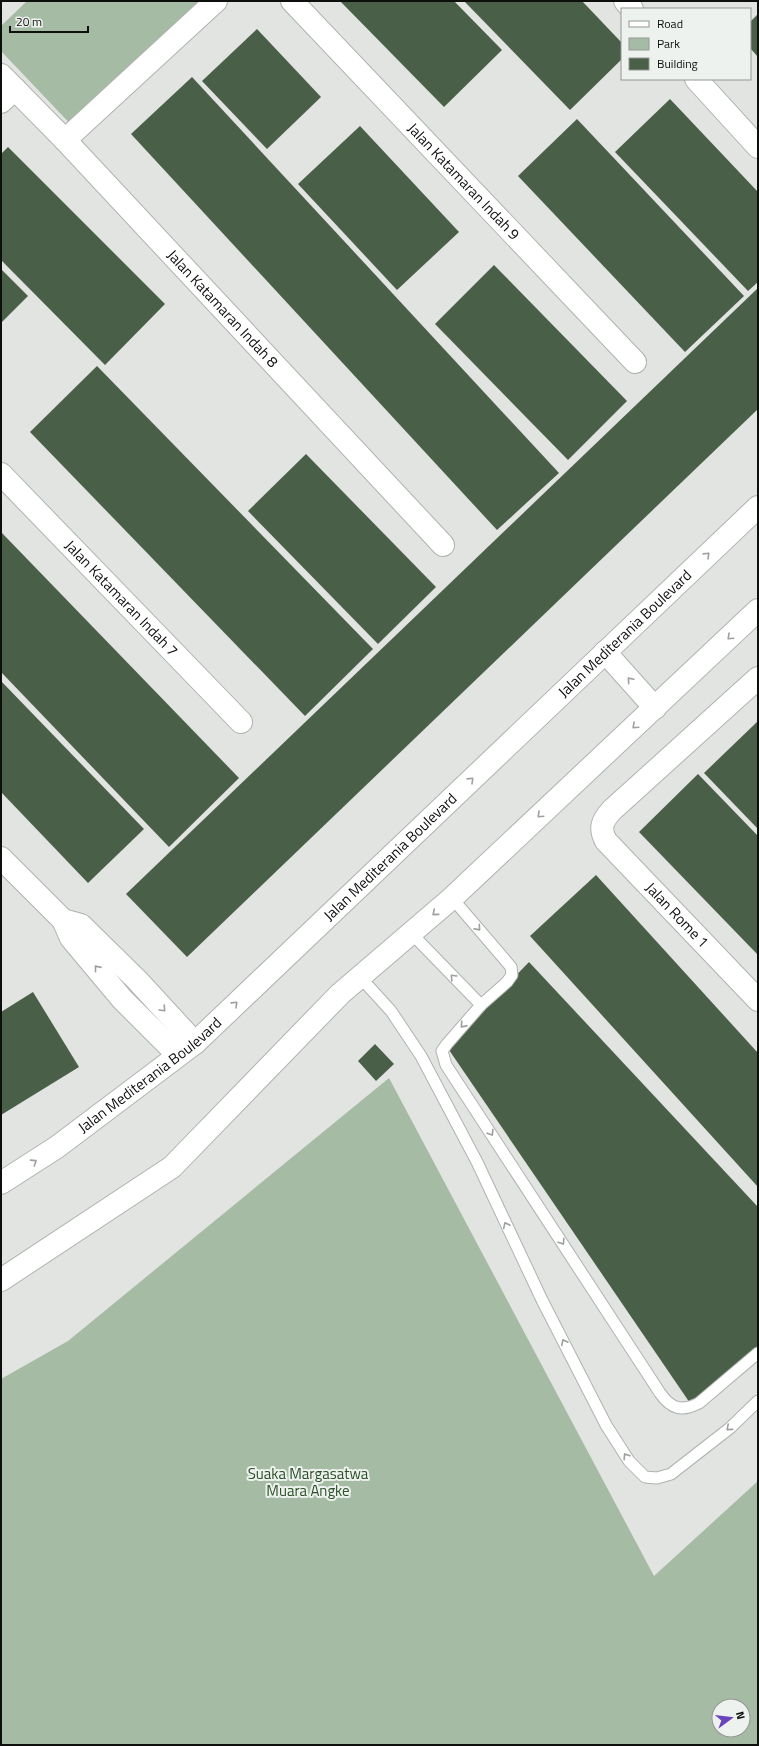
<svg xmlns="http://www.w3.org/2000/svg" width="759" height="1746" font-family="'Titillium Web',sans-serif">
  <rect width="100%" height="100%" fill="#e1e4e0"/>
  <g fill="#a6bba4" fill-rule="evenodd">
    <polygon points="27,1 212,1 77,131 1,51 1,26"/>
    <path d="M389 1078 654 1576 758 1481V1745H1V1379L68 1341ZM719 1706H743V1730H719Z"/>
  </g>
  <g fill="#4a5f47">
    <polygon points="340,1 454,1 502,50 444,107"/>
    <polygon points="464,1 582,1 622,43 622,59 570,110"/>
    <polygon points="758,14 758,57 750,48 750,22"/>
    <polygon points="257,29 321,97 267,149 202,81"/>
    <polygon points="192,77 559,473 497,530 131,134"/>
    <polygon points="670,99 758,192 758,282 748,291 615,152"/>
    <polygon points="577,119 744,296 685,352 518,176"/>
    <polygon points="360,126 459,232 397,290 298,184"/>
    <polygon points="8,147 165,304 105,365 1,260 1,154"/>
    <polygon points="494,265 627,401 568,460 435,324"/>
    <polygon points="1,269 28,296 1,323"/>
    <polygon points="758,288 758,409 187,957 126,894"/>
    <polygon points="97,366 373,649 305,716 30,432"/>
    <polygon points="306,454 436,587 378,644 248,511"/>
    <polygon points="1,532 239,778 169,847 1,672"/>
    <polygon points="1,681 144,829 88,883 1,792"/>
    <polygon points="758,721 758,829 704,773"/>
    <polygon points="698,774 758,836 758,955 639,832"/>
    <polygon points="596,875 758,1053 758,1187 530,936"/>
    <polygon points="529,962 758,1207 758,1348 692,1406 447,1047"/>
    <polygon points="33,992 79,1067 1,1115 1,1012"/>
    <polygon points="375,1044 394,1064 376,1081 358,1061"/>
  </g>
  <g fill="none" stroke-linecap="round" stroke-linejoin="round">
    <defs>
      <g id="service">
        <path d="M452 898 511 967 512 975 507 982 481 1005 447 1044 442 1051 446 1065 660 1393C671 1409 682 1412 699 1403L758 1353"/>
        <polyline points="411,933 481,1005"/>
        <polyline points="360,977 391,1011 421,1056 477,1162 542,1300 606,1425 629,1461 645,1477 657,1478 671,1474 730,1428 758,1401"/>
      </g>
      <g id="minor">
        <path id="s1" d="M292 1 635 362"/>
        <polyline points="625,1 632,9"/>
        <path id="s2" d="M1 75 65 140 443 545"/>
        <polyline points="696,79 758,147"/>
        <polyline points="1,102 15,89"/>
        <polyline points="65,140 216,1"/>
        <path id="s3" d="M1 474 241 722"/>
        <path id="s4" d="M758 678 612 810C602 821 599 828 606 841L758 1000"/>
        <polyline points="1,858 63,920 81,925 137,980 195,1043"/>
        <polyline points="63,920 71,938 122,999 178,1055"/>
      </g>
      <g id="tertiary">
        <polyline points="605,652 655,708"/>
        <path id="s5" d="M1 1183 57 1147 195 1043 758 507"/>
        <polyline points="1,1280 172,1167 340,994 452,898 758,610"/>
      </g>
    </defs>
    <use href="#service" stroke="#afb3af" stroke-width="13"/>
    <use href="#minor" stroke="#afb3af" stroke-width="24"/>
    <use href="#tertiary" stroke="#afb3af" stroke-width="24"/>
    <use href="#service" stroke="#fff" stroke-width="11"/>
    <use href="#minor" stroke="#fff" stroke-width="22"/>
    <use href="#tertiary" stroke="#fff" stroke-width="22"/>
  </g>
  <defs><path id="oneway-chevron" d="M-2-3.5L2.5 0L-2 3.5" fill="none" stroke-width="1.6" stroke-linecap="round" stroke-linejoin="round"/></defs>
  <g stroke="#9e9f9e">
    <use href="#oneway-chevron" transform="translate(707 555) rotate(-44)"/>
    <use href="#oneway-chevron" transform="translate(730 637) rotate(137)"/>
    <use href="#oneway-chevron" transform="translate(630 680) rotate(-131)"/>
    <use href="#oneway-chevron" transform="translate(635 726) rotate(137)"/>
    <use href="#oneway-chevron" transform="translate(471 780) rotate(-44)"/>
    <use href="#oneway-chevron" transform="translate(540 815) rotate(137)"/>
    <use href="#oneway-chevron" transform="translate(435 913) rotate(140)"/>
    <use href="#oneway-chevron" transform="translate(478 928) rotate(49)"/>
    <use href="#oneway-chevron" transform="translate(97 968) rotate(-129)"/>
    <use href="#oneway-chevron" transform="translate(453 977) rotate(-134)"/>
    <use href="#oneway-chevron" transform="translate(235 1004) rotate(-44)"/>
    <use href="#oneway-chevron" transform="translate(163 1009) rotate(47)"/>
    <use href="#oneway-chevron" transform="translate(463 1025) rotate(132)"/>
    <use href="#oneway-chevron" transform="translate(491 1133) rotate(57)"/>
    <use href="#oneway-chevron" transform="translate(34 1162) rotate(-33)"/>
    <use href="#oneway-chevron" transform="translate(506 1225) rotate(-116)"/>
    <use href="#oneway-chevron" transform="translate(562 1242) rotate(57)"/>
    <use href="#oneway-chevron" transform="translate(564 1342) rotate(-117)"/>
    <use href="#oneway-chevron" transform="translate(729 1428) rotate(139)"/>
    <use href="#oneway-chevron" transform="translate(626 1456) rotate(-123)"/>
  </g>
  <g text-anchor="middle" stroke-width="4" stroke-linejoin="round" paint-order="stroke">
    <g font-size="15" fill="#0d0f0d" stroke="#eef2ee">
      <text dy="5" stroke="none"><textPath href="#s1" startOffset="249">Jalan Katamaran Indah 9</textPath></text>
      <text dy="5" stroke="none"><textPath href="#s2" startOffset="322">Jalan Katamaran Indah 8</textPath></text>
      <text dy="5" stroke="none"><textPath href="#s3" startOffset="173">Jalan Katamaran Indah 7</textPath></text>
      <text dy="5" stroke="none"><textPath href="#s5" startOffset="833">Jalan Mediterania Boulevard</textPath></text>
      <text dy="5" stroke="none"><textPath href="#s5" startOffset="509">Jalan Mediterania Boulevard</textPath></text>
      <text dy="5" stroke="none"><textPath href="#s4" startOffset="334">Jalan Rome 1</textPath></text>
      <text dy="5" stroke="none"><textPath href="#s5" startOffset="184">Jalan Mediterania Boulevard</textPath></text>
    </g>
    <g font-size="15" fill="#2c5029" stroke="#eef2ee">
      <text x="308" y="1479">Suaka Margasatwa<tspan x="308" dy="17">Muara Angke</tspan></text>
    </g>
  </g>
  <rect width="759" height="1746" fill="none" stroke="#0d0f0d" stroke-width="4"/>
  <rect x="621" y="8" width="130" height="72" fill="#eef2ee" stroke="#949794"/>
  <rect x="629" y="21" width="20" height="6" fill="#ffffff" stroke="#949794"/>
  <text x="657" y="28" font-size="12" fill="#0d0f0d">Road</text>
  <rect x="629" y="38" width="20" height="12" fill="#a6bba4" stroke="#949794"/>
  <text x="657" y="48" font-size="12" fill="#0d0f0d">Park</text>
  <rect x="629" y="58" width="20" height="12" fill="#4a5f47" stroke="#949794"/>
  <text x="657" y="68" font-size="12" fill="#0d0f0d">Building</text>
  <g transform="translate(731 1718) rotate(75)"><circle r="19" fill="#eef2ee" stroke="#949794"/>
  <path d="M0-3L7 15L0 10L-7 15Z" fill="#6945bd"/>
  <text y="-6" font-size="11" font-weight="bold" text-anchor="middle" fill="#0d0f0d">N</text>
  </g>
  <path d="M10 26v6h78v-6" fill="none" stroke="#0d0f0d" stroke-width="2"/>
  <text x="16" y="26" font-size="12" fill="#0d0f0d" stroke="#eef2ee" stroke-width="3" paint-order="stroke">20 m</text>
</svg>
